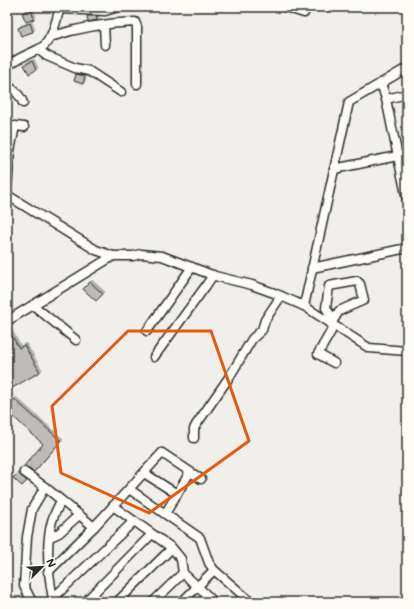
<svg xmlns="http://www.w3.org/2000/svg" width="414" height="609" font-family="Mali,sans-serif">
  <defs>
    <filter id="shadow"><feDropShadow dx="2" dy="-2" stdDeviation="0" flood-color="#0004"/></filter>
  </defs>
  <rect width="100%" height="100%" fill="#f0efeb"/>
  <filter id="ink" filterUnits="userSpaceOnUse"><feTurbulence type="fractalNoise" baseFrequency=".025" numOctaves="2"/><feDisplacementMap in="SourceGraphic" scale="8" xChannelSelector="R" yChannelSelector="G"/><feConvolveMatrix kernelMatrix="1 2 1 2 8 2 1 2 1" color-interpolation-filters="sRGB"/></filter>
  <g filter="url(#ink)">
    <g fill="#bdbcb8" stroke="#2b2b2b" filter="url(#shadow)">
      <polygon points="31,10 34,19 26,22 22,13"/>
      <polygon points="87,16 97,16 97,20 88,22"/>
      <polygon points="30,23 33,32 21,36 18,28"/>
      <polygon points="32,61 36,70 29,74 24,65"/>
      <polygon points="76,74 85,76 83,84 74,81"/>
      <polygon points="90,282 103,294 96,301 83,289"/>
      <polygon points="7,327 19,348 24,345 40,372 7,391"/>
      <polygon points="14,399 61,441 34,472 27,468 23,467 43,444 7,411 7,407"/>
      <polygon points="19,472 21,476 27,481 22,486 13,478"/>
    </g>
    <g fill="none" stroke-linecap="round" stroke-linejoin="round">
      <defs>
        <g id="minor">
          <polyline points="285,7 304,13"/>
          <polyline points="60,9 105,11 118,7"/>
          <polyline points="104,25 105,45"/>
          <path d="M50 37C77 28 106 23 135 22L137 27V84"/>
          <polyline points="39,50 47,56 75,68 89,71 121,92"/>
          <path d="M7 67C15 59 27 55 37 50 52 45 56 21 60 7"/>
          <polyline points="381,83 386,99"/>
          <path d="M7 85C13 89 21 96 23 103"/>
          <polyline points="407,94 386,99 407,200"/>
          <polyline points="334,169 407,154"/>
          <polyline points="7,189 10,151 15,126 24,127"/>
          <polyline points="7,195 96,250 113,256 133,256 141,254 162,256 215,276 252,285 274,293 304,306 369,348 407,351"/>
          <polyline points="312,268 407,248"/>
          <polyline points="33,305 76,340"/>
          <polyline points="304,306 349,102 407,68"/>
          <polyline points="7,321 113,256"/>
          <polyline points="331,324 339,311 364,300 360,284 357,281 329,286 326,308 333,319"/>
          <polyline points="334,326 318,354 334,363"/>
          <polyline points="147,331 192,267"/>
          <polyline points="154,357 205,287 213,275"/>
          <polyline points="194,438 194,429 196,425 230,376 252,339 262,330 265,320 281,296"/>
          <polyline points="24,472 45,487 94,527"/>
          <polyline points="144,473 177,494"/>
          <polyline points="129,489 200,538 209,563 214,570 251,602"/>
          <polyline points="113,506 172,548 181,559 183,573 214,602"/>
          <polyline points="165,514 190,472"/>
          <polyline points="50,537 59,533 79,515"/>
          <polyline points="48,572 94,527 162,453 201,479"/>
          <path d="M53 599C48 573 45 546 52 521 54 514 58 507 61 501"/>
          <polyline points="32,602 24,586 27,537 32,509 45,487"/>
          <polyline points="49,602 134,521"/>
          <polyline points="85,602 152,534"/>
          <polyline points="117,602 172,548"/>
          <polyline points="153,602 183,573"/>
          <polyline points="182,602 214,570"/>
        </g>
      </defs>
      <use href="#minor" stroke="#2b2b2b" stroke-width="11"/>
      <use href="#minor" stroke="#fdfcf7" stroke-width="8"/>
    </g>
  </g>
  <path fill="none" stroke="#e8590c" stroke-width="3" stroke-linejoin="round" d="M128 331H211L249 441 149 513 61 473 52 406Z"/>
  <rect width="414" height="609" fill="none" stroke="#fdfcf7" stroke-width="24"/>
  <rect x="12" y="12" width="390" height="585" fill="none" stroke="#2b2b2b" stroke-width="1.5" filter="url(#ink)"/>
  <g transform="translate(42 567) rotate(66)" stroke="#fdfcf7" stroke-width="3" paint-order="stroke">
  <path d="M0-3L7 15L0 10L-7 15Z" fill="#2b2b2b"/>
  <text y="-6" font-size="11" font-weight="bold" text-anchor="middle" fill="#2b2b2b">N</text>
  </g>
</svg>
